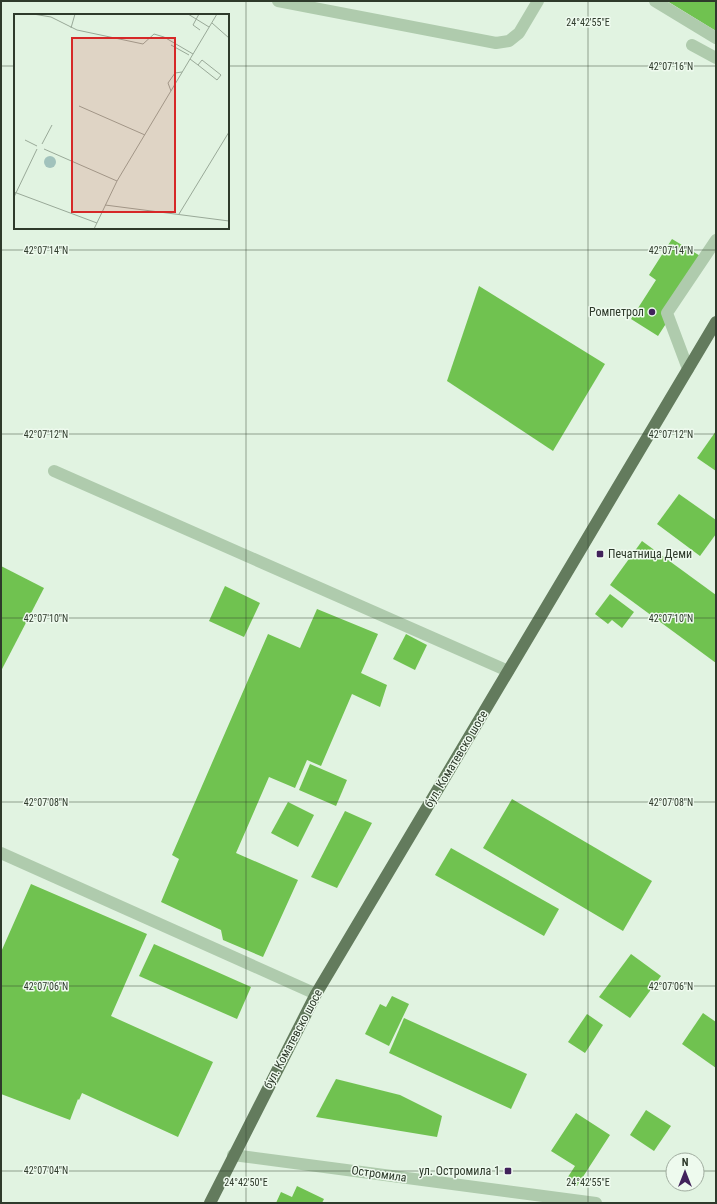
<svg xmlns="http://www.w3.org/2000/svg" width="717" height="1204" font-family="'Roboto Condensed',sans-serif">
  <rect width="100%" height="100%" fill="#e1f3e1"/>
  <g fill="#70c250">
    <polygon points="667,1 716,1 716,31"/>
    <polygon points="672,239 707,260 658,336 631,319 656,280 649,275"/>
    <polygon points="479,286 605,364 553,451 447,381"/>
    <polygon points="716,431 716,471 697,458"/>
    <polygon points="679,494 716,520 716,534 700,556 657,524"/>
    <polygon points="642,541 716,595 716,663 610,585"/>
    <polygon points="1,566 44,588 1,671"/>
    <polygon points="225,586 260,603 244,637 209,621"/>
    <polygon points="610,594 634,612 622,628 612,620 608,624 595,614"/>
    <polygon points="317,609 378,634 361,673 387,685 380,707 352,694 321,766 307,760 295,788 269,777 236,853 298,880 263,957 223,940 221,930 161,902 179,859 172,855 268,634 300,648"/>
    <polygon points="406,634 427,645 415,670 393,659"/>
    <polygon points="310,764 347,780 336,806 299,790"/>
    <polygon points="512,799 652,881 623,931 483,848"/>
    <polygon points="288,802 314,815 298,847 271,833"/>
    <polygon points="345,811 372,823 337,888 311,877"/>
    <polygon points="451,848 559,909 544,936 435,875"/>
    <polygon points="31,884 147,934 111,1016 213,1062 178,1137 82,1093 79,1100 78,1099 70,1120 1,1094 1,952"/>
    <polygon points="154,944 251,987 237,1019 139,976"/>
    <polygon points="631,954 661,976 630,1018 599,997"/>
    <polygon points="392,996 409,1004 389,1046 365,1034 380,1004 386,1007"/>
    <polygon points="703,1013 716,1022 716,1068 682,1044"/>
    <polygon points="587,1014 603,1025 585,1053 568,1042"/>
    <polygon points="404,1018 527,1074 511,1109 389,1053"/>
    <polygon points="336,1079 400,1095 442,1116 437,1137 316,1117"/>
    <polygon points="646,1110 671,1126 654,1151 630,1135"/>
    <polygon points="576,1113 610,1135 577,1186 566,1180 575,1166 551,1151"/>
    <polygon points="297,1186 324,1199 322,1203 276,1203 281,1192 292,1197"/>
  </g>
  <g fill="none" stroke-linecap="round" stroke-linejoin="round">
    <g stroke="#afcbad" stroke-width="12">
      <polyline points="278,1 496,43 509,41 519,33 538,1"/>
      <polyline points="655,1 716,38"/>
      <polyline points="692,45 716,58"/>
      <polyline points="688,369 667,313 716,240"/>
      <polyline points="54,471 508,671"/>
      <polyline points="1,853 316,994"/>
      <polyline points="233,1155 596,1203"/>
    </g>
    <polyline stroke="#637b5d" stroke-width="12" points="210,1203 316,994 716,322"/>
  </g>
  <path fill="none" stroke="#2e3a2b" stroke-width="1" stroke-opacity="0.45" d="M246 1V1203M588 1V1203M1 66H15M228 66H716M1 250H716M1 434H716M1 618H716M1 802H716M1 986H716M1 1171H673M697 1171H716"/>
  <g fill="#41225b" stroke="#eefaee" stroke-width="1.5">
    <circle cx="652" cy="312" r="4"/>
    <rect x="596" y="550" width="8" height="8" rx="2"/>
    <rect x="504" y="1167" width="8" height="8" rx="2"/>
  </g>
  <g text-anchor="middle" stroke-width="3" stroke-linejoin="round" paint-order="stroke">
    <g font-size="12" fill="#2e3a2b" stroke="#eefaee" text-anchor="end">
      <text x="644" y="316">Ромпетрол</text>
      <text x="608" y="558" text-anchor="start">Печатница Деми</text>
      <text x="500" y="1175">ул. Остромила 1</text>
    </g>
    <g font-size="12" fill="#2e3a2b" stroke="#eefaee">
      <text transform="translate(456 759) rotate(-59)" y="4">бул. Коматевско шосе</text>
      <text transform="translate(293 1039) rotate(-62)" y="4">бул. Коматевско шосе</text>
      <text transform="translate(379 1174) rotate(8)" y="4">Остромила</text>
    </g>
  </g>
  <g transform="translate(14 14)">
    <rect width="215" height="215" fill="#e1f3e1"/>
    <path d="M30 148a6 6 0 1 1 12 0a6 6 0 1 1-12 0Z" fill="#a1c2bc"/>
    <path fill="none" stroke="#99a998" stroke-width="1" d="M19 0 37 3 63 16 129 30 140 20 150 23 179 40M174 0 195 13M185 0 179 11 186 16M198 9 215 24M57 14 61 0M157 31 175 41M176 45 184 51 203 66 207 61 188 46 184 51M157 77 154 69 161 59 168 58M65 92 131 121M11 126 23 132M28 130 38 111M30 135 103 167M0 178 83 209M0 183 23 135M91 191 215 207M165 200 215 118M80 215 103 167 203 0"/>
    <path fill="#d62828" fill-opacity="0.15" stroke="#d62828" stroke-width="2" d="M58 24H161V198H58Z"/>
    <rect width="215" height="215" fill="none" stroke="#2e3a2b" stroke-width="2"/>
  </g>
  <g font-size="10" text-anchor="middle" fill="#2e3a2b" stroke="#eefaee" stroke-width="3" stroke-linejoin="round" paint-order="stroke">
    <text x="588" y="26">24°42'55"E</text>
    <text x="671" y="70">42°07'16"N</text>
    <text x="46" y="254">42°07'14"N</text>
    <text x="671" y="254">42°07'14"N</text>
    <text x="46" y="438">42°07'12"N</text>
    <text x="671" y="438">42°07'12"N</text>
    <text x="46" y="622">42°07'10"N</text>
    <text x="671" y="622">42°07'10"N</text>
    <text x="46" y="806">42°07'08"N</text>
    <text x="671" y="806">42°07'08"N</text>
    <text x="46" y="990">42°07'06"N</text>
    <text x="671" y="990">42°07'06"N</text>
    <text x="46" y="1174">42°07'04"N</text>
    <text x="246" y="1186">24°42'50"E</text>
    <text x="588" y="1186">24°42'55"E</text>
  </g>
  <rect width="717" height="1204" fill="none" stroke="#2e3a2b" stroke-width="4"/>
  <g transform="translate(685 1172)"><circle r="19" fill="#eefaee" stroke="#a1ada0"/>
  <path d="M0-3L7 15L0 10L-7 15Z" fill="#41225b"/>
  <text y="-6" font-size="11" font-weight="bold" text-anchor="middle" fill="#2e3a2b">N</text>
  </g>
</svg>
